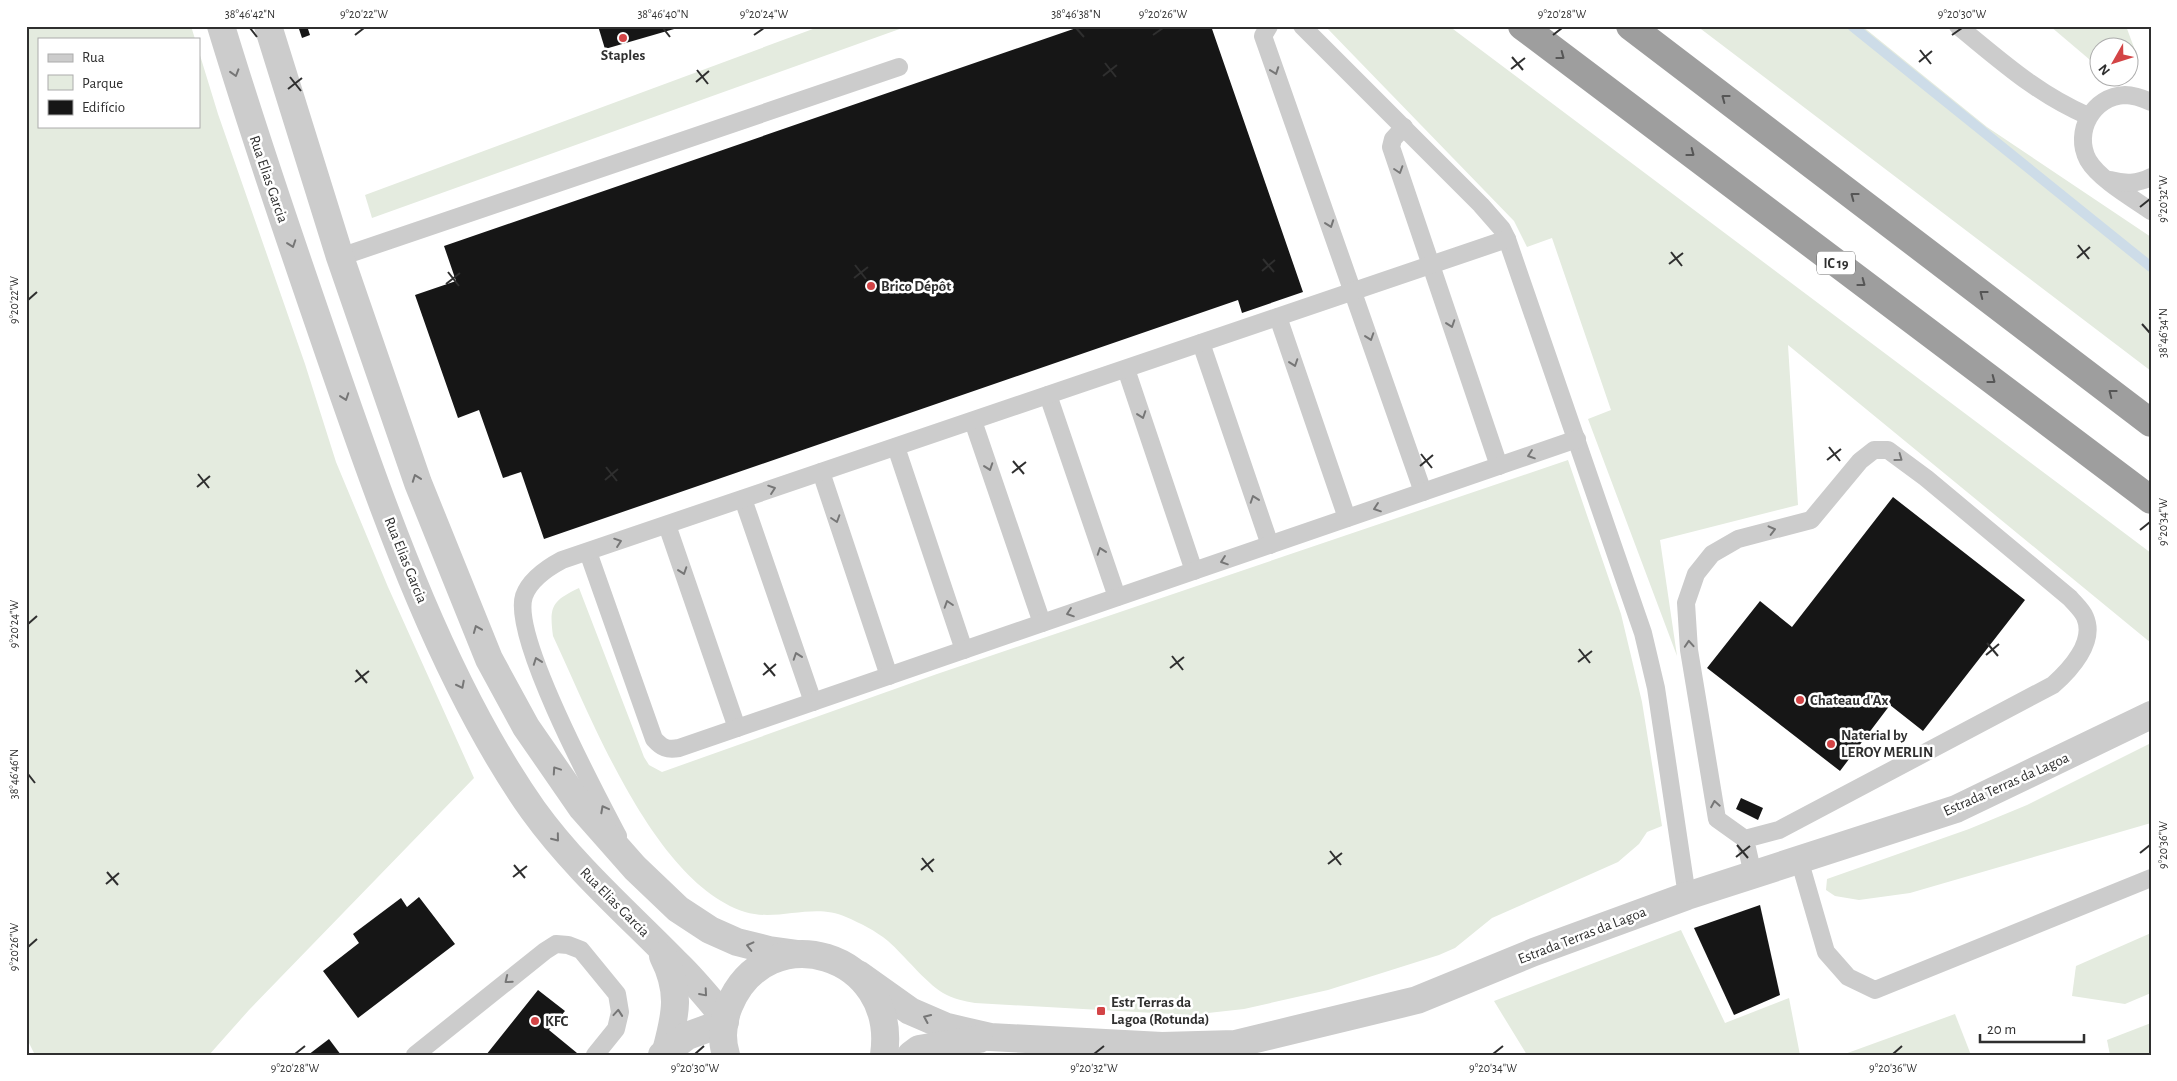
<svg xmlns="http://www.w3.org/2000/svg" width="2177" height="1081" font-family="'Alegreya Sans',sans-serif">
  <rect width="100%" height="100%" fill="#fff"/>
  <g fill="#e4ebdf">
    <polygon points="26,26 191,26 195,39 39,39 39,126 199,126 199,52 218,114 305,364 336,462 388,587 474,778 249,1010 209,1055 35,1055 26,1037"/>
    <polygon points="821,26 908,26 372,218 365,195"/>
    <polygon points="1325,26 1449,26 2151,553 2151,643 1788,345 1798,505 1660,540 1677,656 1588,419 1611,410 1552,238 1527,247 1514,221"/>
    <polygon points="1697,26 1862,26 1987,127 2151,237 2151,371"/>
    <polygon points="2050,26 2126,26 2136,53 2130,55 2130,48 2100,48 2099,64 2096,65"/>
    <path d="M1568 460 1621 614 1642 702 1662 826 1647 832 1639 844 1618 862 1492 918 1455 948 1439 955 1328 990 1244 1009 1190 1015 975 1003C964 1001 953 999 943 993 925 982 905 956 888 941 876 931 860 923 846 917 814 902 778 922 745 912 654 883 591 717 553 636 549 606 552 601 579 588L644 757 649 765 662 772 937 674Z"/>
    <polygon points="2151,743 2151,823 1910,893 1859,900 1835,896 1826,890 1827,879 1969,829 2027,805"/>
    <polygon points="1681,930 1725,1023 1789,998 1800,1055 1527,1055 1494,1001"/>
    <polygon points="2151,933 2151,993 2125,1004 2072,996 2076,966"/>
    <polygon points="1955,1014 1971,1055 1842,1055"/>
    <polygon points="2151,1023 2151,1055 2110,1055 2107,1040"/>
  </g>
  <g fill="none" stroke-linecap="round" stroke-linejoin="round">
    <polyline stroke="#cddce8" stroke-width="10" points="1852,26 2151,267"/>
  </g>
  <g fill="#161616">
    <polygon points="298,26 307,26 310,35 302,38"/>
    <polygon points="598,26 681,26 681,27 605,49"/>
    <polygon points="1082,26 1211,26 1303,292 1242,313 1238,300 544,539 521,472 503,478 479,410 458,418 415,295 456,281 444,246"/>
    <polygon points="1893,497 2025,600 1923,731 1890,705 1840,771 1707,668 1760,601 1792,627"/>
    <polygon points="1741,798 1763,808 1758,820 1736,809"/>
    <polygon points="419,897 455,944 358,1018 323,971 359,943 353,934 401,898 407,907"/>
    <polygon points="1760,905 1780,995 1734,1015 1694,928"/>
    <polygon points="538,990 565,1011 549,1030 577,1053 575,1055 486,1055"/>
    <polygon points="329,1039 341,1055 308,1055"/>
  </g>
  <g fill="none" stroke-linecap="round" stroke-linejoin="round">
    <g stroke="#ccc" stroke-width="18">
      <polyline points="1269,26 1263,36 1423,492"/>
      <polyline points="1302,26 1481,205 1502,229 1507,239 1643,633 1656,688 1687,896"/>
      <path d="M1958 26C2001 61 2037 94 2088 116"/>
      <path d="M2151 102C2142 98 2134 95 2125 95 2093 96 2073 132 2088 160 2099 179 2132 198 2151 211"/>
      <polyline points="1404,127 1393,139 1391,147 1499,466"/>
      <path d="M2110 180C2125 184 2137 184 2151 177"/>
      <polyline points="340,257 899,67"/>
      <polyline points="1278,317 1347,518"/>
      <polyline points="1201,343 1270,545"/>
      <polyline points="1126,369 1194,571"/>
      <polyline points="1048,395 1117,597"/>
      <polyline points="973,421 1042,623"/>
      <polyline points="896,447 964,650"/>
      <polyline points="821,472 889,676"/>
      <polyline points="743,499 813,702"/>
      <polyline points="667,525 737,728"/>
      <path d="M588 552 654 739C662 748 667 750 679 748L1577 439"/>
      <path d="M618 836C597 796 511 636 524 596 530 579 547 568 562 560L1507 239"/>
      <path d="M1745 839 1779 830 2053 685C2070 670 2096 642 2085 617 2082 610 2075 604 2070 598L1926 478 1888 450H1874L1860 461 1811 520 1738 539 1712 554 1696 574 1686 603 1689 650 1717 819 1745 839 1753 875"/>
      <polyline points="1799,859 1826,952 1848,977 1875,990 2151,878"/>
      <polyline points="415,1055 545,951 556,944 568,945 581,950 617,994 620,1012 616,1029 595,1055"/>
    </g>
    <g stroke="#ccc" stroke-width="28">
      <path d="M221 26C257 144 297 260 337 376 387 520 445 685 533 810 574 867 627 913 676 963 694 980 709 999 725 1018"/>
      <polyline points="268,26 340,257 418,483 489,659 526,727 582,808 635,868 678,909 710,930 737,942 769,950 798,954"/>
      <path d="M663 956C681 991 676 1014 666 1051"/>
      <polyline points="858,974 910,1011 947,1027 990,1037 1162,1046 1235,1044 1417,1000 1534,952 1687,896 1956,809 2151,715"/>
      <polyline points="662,1055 687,1036 725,1022"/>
      <path d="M726 1055C721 1039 723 1021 729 1006 767 914 899 953 884 1055"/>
      <polyline points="911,1055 919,1049 979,1039"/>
    </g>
    <g stroke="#9e9e9e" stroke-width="28">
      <polyline points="1522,26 2151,500"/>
      <polyline points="1630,26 2151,423"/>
    </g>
  </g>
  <defs><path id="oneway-chevron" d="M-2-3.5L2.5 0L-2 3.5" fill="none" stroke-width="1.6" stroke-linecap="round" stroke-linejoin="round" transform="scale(1.25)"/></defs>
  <g stroke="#565656">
    <use href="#oneway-chevron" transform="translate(1561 56) rotate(37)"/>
    <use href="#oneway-chevron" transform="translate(1725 98) rotate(-143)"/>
    <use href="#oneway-chevron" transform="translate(1691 153) rotate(37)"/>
    <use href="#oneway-chevron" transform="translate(1854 196) rotate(-143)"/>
    <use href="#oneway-chevron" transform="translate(1862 283) rotate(37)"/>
    <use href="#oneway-chevron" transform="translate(1983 294) rotate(-142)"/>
    <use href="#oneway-chevron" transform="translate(1992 380) rotate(37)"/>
    <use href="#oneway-chevron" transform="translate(2112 393) rotate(-142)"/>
  </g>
  <g stroke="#767676">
    <use href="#oneway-chevron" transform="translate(1275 71) rotate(70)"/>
    <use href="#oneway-chevron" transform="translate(235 73) rotate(73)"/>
    <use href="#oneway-chevron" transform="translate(1399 170) rotate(72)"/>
    <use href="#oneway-chevron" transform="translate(1330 224) rotate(70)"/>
    <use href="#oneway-chevron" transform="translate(292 244) rotate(71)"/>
    <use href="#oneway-chevron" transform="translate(1451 324) rotate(71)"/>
    <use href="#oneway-chevron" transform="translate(1370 337) rotate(71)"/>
    <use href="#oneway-chevron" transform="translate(1294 363) rotate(71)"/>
    <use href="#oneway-chevron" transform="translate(345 397) rotate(71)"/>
    <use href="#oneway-chevron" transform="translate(1142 415) rotate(71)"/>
    <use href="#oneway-chevron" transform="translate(1531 455) rotate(161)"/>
    <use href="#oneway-chevron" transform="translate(1899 458) rotate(36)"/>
    <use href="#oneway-chevron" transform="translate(989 467) rotate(71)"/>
    <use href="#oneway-chevron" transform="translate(416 478) rotate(-110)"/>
    <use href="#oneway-chevron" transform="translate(772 489) rotate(-19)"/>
    <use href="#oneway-chevron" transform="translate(1254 499) rotate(-109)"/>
    <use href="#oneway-chevron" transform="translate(1377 508) rotate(161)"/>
    <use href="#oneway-chevron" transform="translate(836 519) rotate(72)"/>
    <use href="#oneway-chevron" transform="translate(1772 530) rotate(-14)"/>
    <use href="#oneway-chevron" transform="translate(618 542) rotate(-19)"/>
    <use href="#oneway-chevron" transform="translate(1101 551) rotate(-109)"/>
    <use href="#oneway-chevron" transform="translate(1224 561) rotate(161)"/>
    <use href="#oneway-chevron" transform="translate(683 571) rotate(71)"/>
    <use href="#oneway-chevron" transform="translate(948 604) rotate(-108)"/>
    <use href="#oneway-chevron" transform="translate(1070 613) rotate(161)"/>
    <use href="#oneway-chevron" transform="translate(477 629) rotate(-112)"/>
    <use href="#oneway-chevron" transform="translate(1689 644) rotate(-94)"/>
    <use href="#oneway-chevron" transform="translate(797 656) rotate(-109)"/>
    <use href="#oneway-chevron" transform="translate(537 661) rotate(-110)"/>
    <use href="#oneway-chevron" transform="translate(461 685) rotate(63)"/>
    <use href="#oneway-chevron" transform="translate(556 770) rotate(-124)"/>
    <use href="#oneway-chevron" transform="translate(1715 804) rotate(-100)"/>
    <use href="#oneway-chevron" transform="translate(604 809) rotate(-118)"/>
    <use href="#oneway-chevron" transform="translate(556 838) rotate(51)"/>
    <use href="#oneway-chevron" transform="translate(750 946) rotate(-166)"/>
    <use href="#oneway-chevron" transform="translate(508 980) rotate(141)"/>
    <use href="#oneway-chevron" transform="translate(704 993) rotate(49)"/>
    <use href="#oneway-chevron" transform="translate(618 1013) rotate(-85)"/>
    <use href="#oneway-chevron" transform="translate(927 1018) rotate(-156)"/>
  </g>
  <path fill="none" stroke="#2f2f2f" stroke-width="2" d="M250 28 257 37M663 28 670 37M1076 28 1084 37M355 35 364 28M754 35 764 28M1153 35 1163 28M1553 35 1562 28M1952 35 1962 28M1920 50 1931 64M1512 57 1523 70M1919 62 1932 51M1105 63 1116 77M1511 69 1525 58M697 70 708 84M1103 76 1117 65M290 77 301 91M696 82 709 71M288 89 302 78M2140 207 2150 199M2078 245 2089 259M1671 252 1682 266M2077 258 2090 247M1263 259 1274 272M1669 264 1683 253M855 265 866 279M1262 271 1275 260M448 272 459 286M854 278 868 267M446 284 460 273M28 300 37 292M2142 324 2150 333M1829 447 1840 461M1421 454 1432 468M1827 460 1841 449M1013 461 1024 474M1420 466 1433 455M606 467 617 481M1012 473 1026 462M198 474 209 488M605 480 618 469M197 487 210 476M2140 530 2150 522M28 624 37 616M1987 643 1998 656M1579 649 1590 663M1986 655 1999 644M1172 656 1183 670M1578 662 1592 651M764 663 775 676M1170 668 1184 657M356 670 367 683M763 675 776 664M355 682 369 671M28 774 35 783M1737 845 1748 858M1330 851 1341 865M2140 853 2150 845M1736 857 1750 846M922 858 933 872M1328 864 1342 853M514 865 525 878M921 870 934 859M107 872 118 885M513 877 527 866M106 884 119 873M28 947 37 939M295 1054 305 1046M695 1054 704 1046M1094 1054 1104 1046M1493 1054 1503 1046M1893 1054 1902 1046"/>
  <g fill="#d34446" stroke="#fff" stroke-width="2">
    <circle cx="623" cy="38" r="5"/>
    <circle cx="871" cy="286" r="5"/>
    <circle cx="1800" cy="700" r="5"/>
    <circle cx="1831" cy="744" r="5"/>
    <rect x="1096" y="1006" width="10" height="10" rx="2.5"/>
    <circle cx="535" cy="1021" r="5"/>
  </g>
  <g text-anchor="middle" stroke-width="5" stroke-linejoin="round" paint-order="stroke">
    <rect fill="#fff" stroke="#6d6d6d" stroke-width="1" x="1817" y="251.5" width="38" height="23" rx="4"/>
    <g font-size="14" font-weight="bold" fill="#2f2f2f">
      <text x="1836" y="268">IC 19</text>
    </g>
    <g font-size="15" font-weight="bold" fill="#2f2f2f" stroke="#fff" text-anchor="start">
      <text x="623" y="60" text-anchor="middle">Staples</text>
      <text x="881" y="291">Brico Dépôt</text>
      <text x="1810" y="705">Chateau d'Ax</text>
      <text x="1841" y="740">Naterial by<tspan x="1841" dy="17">LEROY MERLIN</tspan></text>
      <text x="1111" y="1007">Estr Terras da<tspan x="1111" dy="17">Lagoa (Rotunda)</tspan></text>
      <text x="545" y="1026">KFC</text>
    </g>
    <g font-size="15" fill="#2f2f2f" stroke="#fff">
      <text transform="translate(269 179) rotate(71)" y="5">Rua Elias Garcia</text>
      <text transform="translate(406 560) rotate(68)" y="5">Rua Elias Garcia</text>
      <text transform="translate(2006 784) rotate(-24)" y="5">Estrada Terras da Lagoa</text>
      <text transform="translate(615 902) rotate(45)" y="5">Rua Elias Garcia</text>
      <text transform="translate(1582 935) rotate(-21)" y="5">Estrada Terras da Lagoa</text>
    </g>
  </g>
  <rect width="2177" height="1081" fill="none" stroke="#ffffff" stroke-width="55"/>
  <rect x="38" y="38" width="162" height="90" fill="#ffffff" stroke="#acacac"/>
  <rect x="48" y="54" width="25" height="8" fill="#cccccc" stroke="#acacac"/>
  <text x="82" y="62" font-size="15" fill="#2f2f2f">Rua</text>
  <rect x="48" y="75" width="25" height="15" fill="#e4ebdf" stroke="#acacac"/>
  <text x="82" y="88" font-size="15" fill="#2f2f2f">Parque</text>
  <rect x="48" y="100" width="25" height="15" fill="#161616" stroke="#acacac"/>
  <text x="82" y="112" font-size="15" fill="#2f2f2f">Edifício</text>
  <g transform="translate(2114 62) rotate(231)"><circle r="24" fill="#ffffff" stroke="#acacac"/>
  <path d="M0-4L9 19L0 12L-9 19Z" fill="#d34446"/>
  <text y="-8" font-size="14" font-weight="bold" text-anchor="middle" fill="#2f2f2f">N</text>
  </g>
  <path d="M1980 1034v8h104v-8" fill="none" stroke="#2f2f2f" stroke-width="2.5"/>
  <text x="1987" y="1034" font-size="15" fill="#2f2f2f" stroke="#ffffff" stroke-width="4" paint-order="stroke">20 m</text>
  <rect x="28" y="28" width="2122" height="1026" fill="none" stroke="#2f2f2f" stroke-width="2"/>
  <g font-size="12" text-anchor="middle" fill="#2f2f2f">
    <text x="250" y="18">38°46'42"N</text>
    <text x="364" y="18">9°20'22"W</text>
    <text x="663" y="18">38°46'40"N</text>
    <text x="764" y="18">9°20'24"W</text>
    <text x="1076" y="18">38°46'38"N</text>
    <text x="1163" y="18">9°20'26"W</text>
    <text x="1562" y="18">9°20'28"W</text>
    <text x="1962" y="18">9°20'30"W</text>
    <text transform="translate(2163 199) rotate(-90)" y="4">9°20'32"W</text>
    <text transform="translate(14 300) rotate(-90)" y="4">9°20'22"W</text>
    <text transform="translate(2163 333) rotate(-90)" y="4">38°46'34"N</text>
    <text transform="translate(2163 522) rotate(-90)" y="4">9°20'34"W</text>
    <text transform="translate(14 624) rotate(-90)" y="4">9°20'24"W</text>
    <text transform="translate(14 774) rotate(-90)" y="4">38°46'46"N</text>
    <text transform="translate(2163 845) rotate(-90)" y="4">9°20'36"W</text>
    <text transform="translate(14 947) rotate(-90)" y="4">9°20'26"W</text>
    <text x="295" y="1072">9°20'28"W</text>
    <text x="695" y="1072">9°20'30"W</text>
    <text x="1094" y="1072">9°20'32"W</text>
    <text x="1493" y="1072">9°20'34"W</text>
    <text x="1893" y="1072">9°20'36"W</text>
  </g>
</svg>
